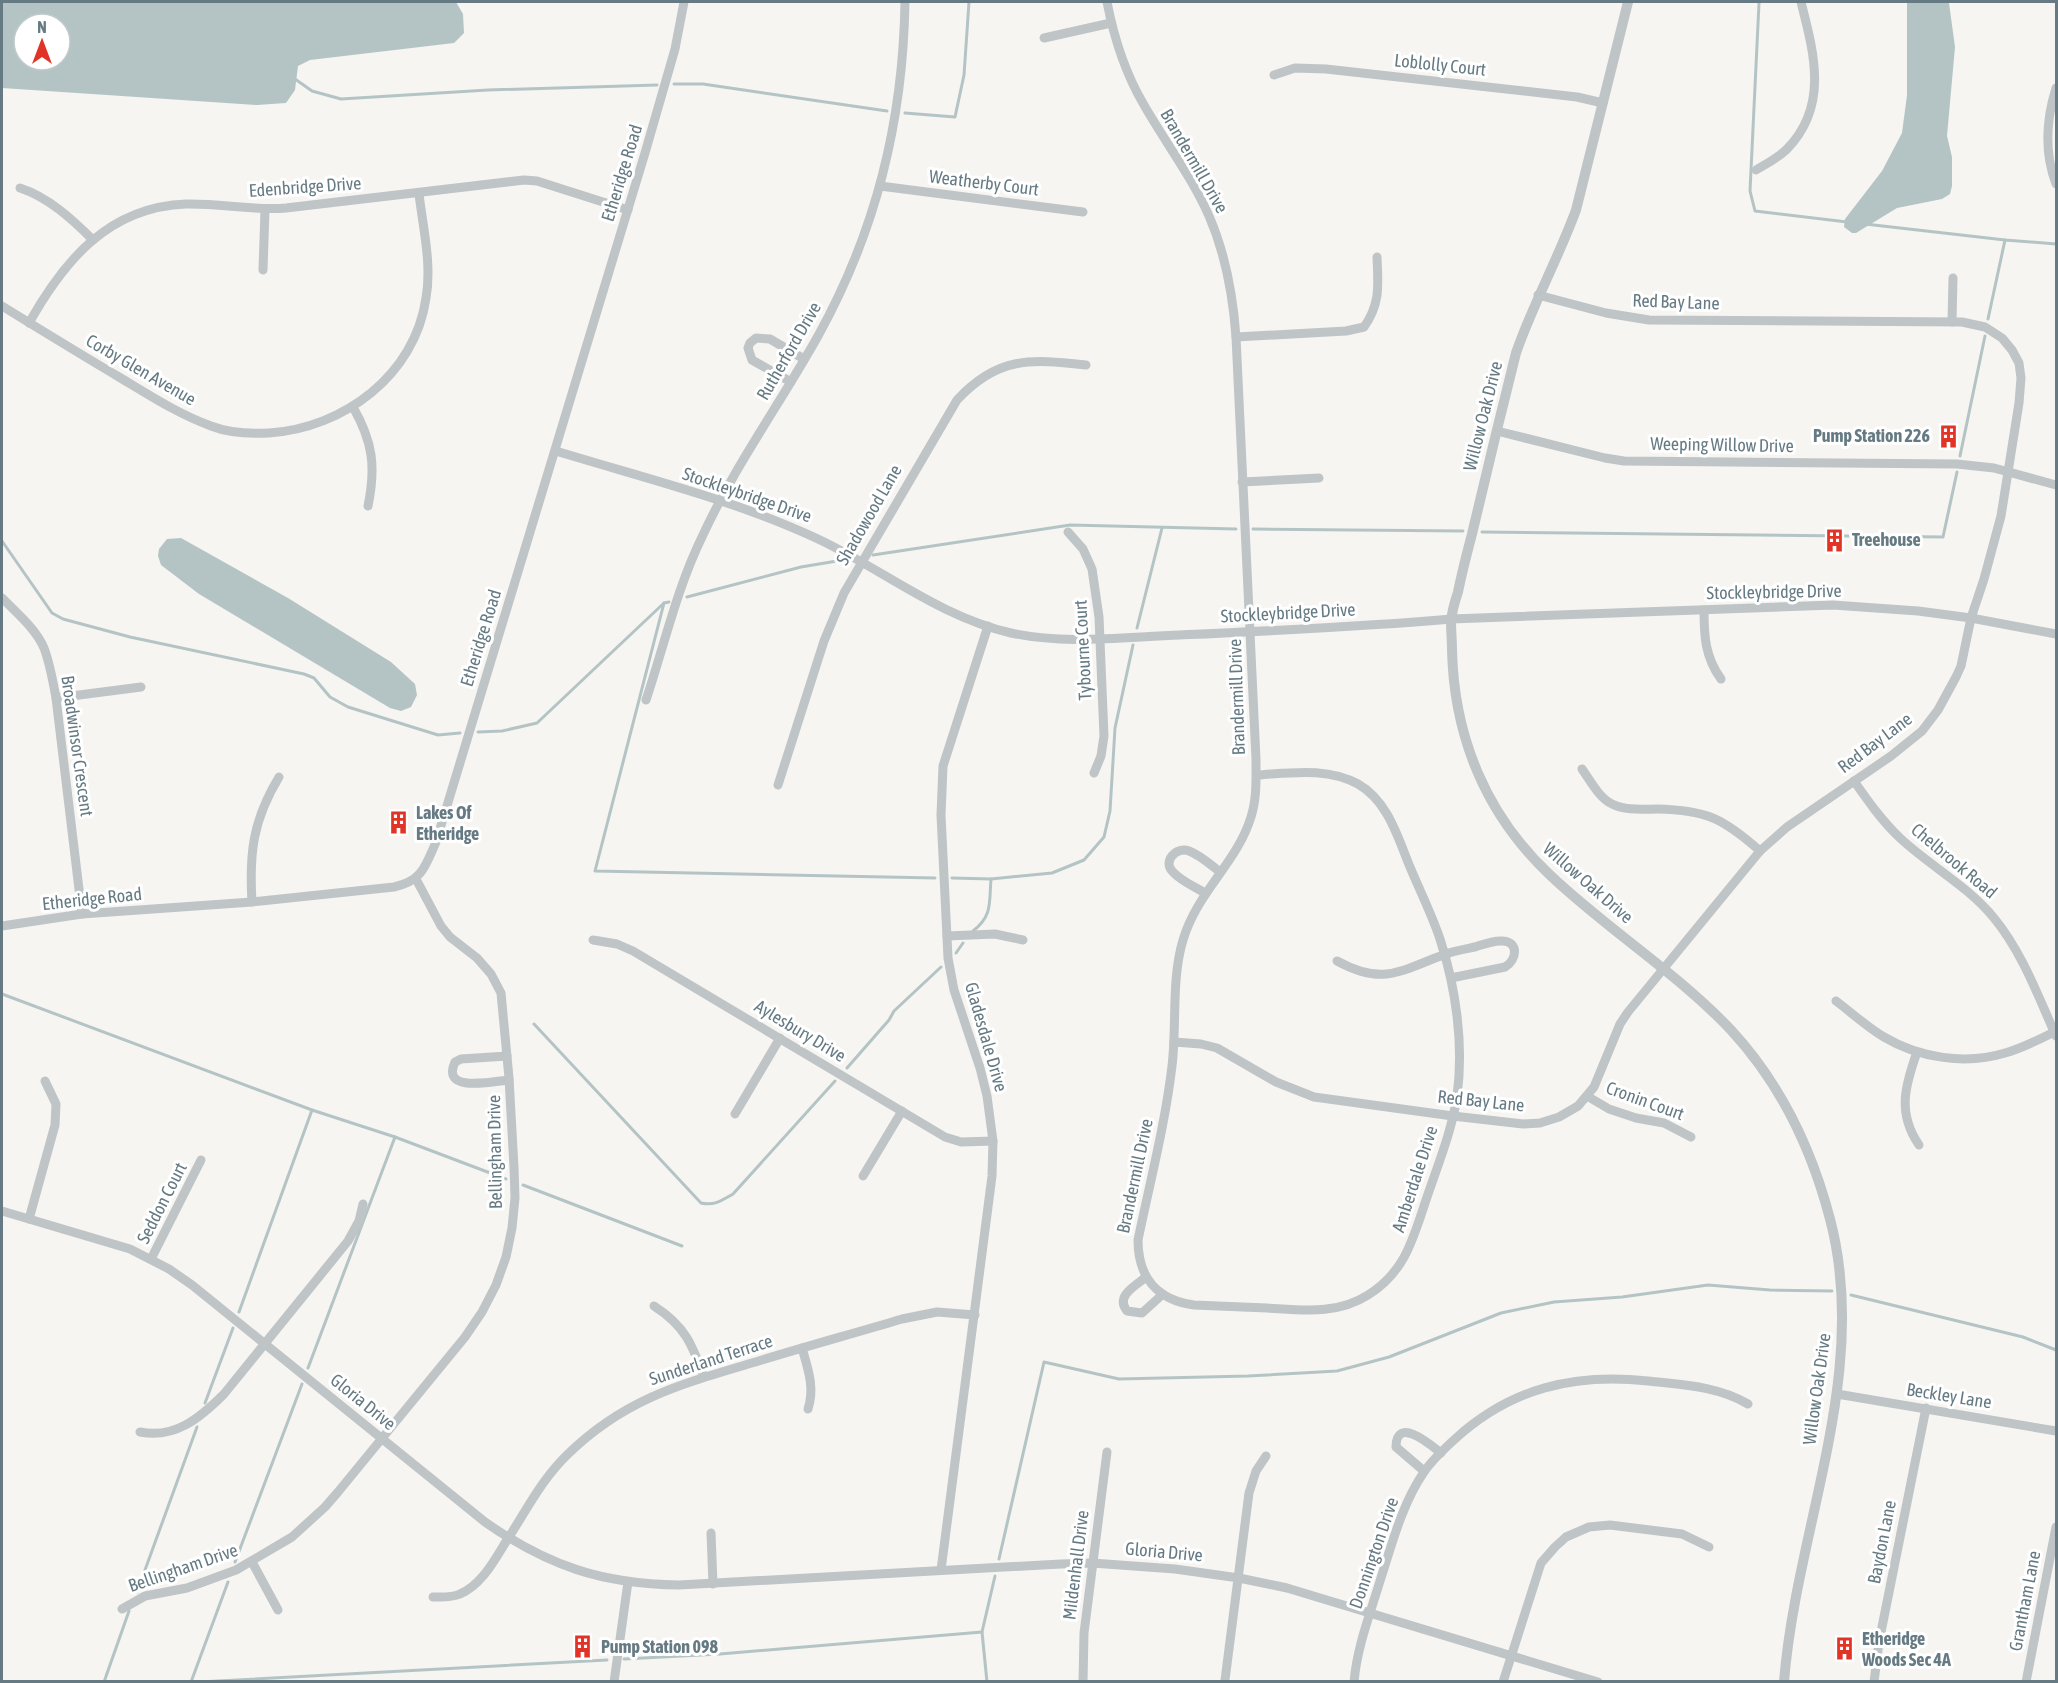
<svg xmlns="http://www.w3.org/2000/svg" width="2058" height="1683" font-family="'Asap Condensed',sans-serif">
  <rect width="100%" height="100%" fill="#f6f5f2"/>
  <g fill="#b4c4c5" fill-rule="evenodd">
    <path d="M2 2H456L463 14 464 33 454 43 310 60 298 66 295 90 286 103 257 105 2 88ZM24 24H60V60H24Z"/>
    <polygon points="1907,2 1949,3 1955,47 1947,136 1952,157 1952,186 1950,194 1942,199 1897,208 1856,233 1852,233 1844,227 1845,219 1882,171 1902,133 1907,95"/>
    <polygon points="181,538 288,598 391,662 415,684 417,695 411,707 401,711 390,708 199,594 161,565 158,556 159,549 167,539"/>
  </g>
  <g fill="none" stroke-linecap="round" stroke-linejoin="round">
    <g stroke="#b4c4c5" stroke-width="3">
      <polyline points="1759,3 1750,191 1755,211 1847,222"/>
      <polyline points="295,79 312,91 341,99 488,90 657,85"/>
      <polyline points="674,84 703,84 887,111"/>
      <polyline points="905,113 955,117 964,75 969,2"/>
      <polyline points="1865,224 2005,240 2056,244"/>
      <polyline points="1988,319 2005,240"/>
      <polyline points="1960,456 1985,336"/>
      <polyline points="1253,529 1463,531"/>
      <polyline points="1482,532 1943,537 1957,472"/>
      <polyline points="2,541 52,613 63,619 130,637 304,674 314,678 330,697 348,707 438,735 460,733"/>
      <polyline points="873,555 1070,525 1236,529"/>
      <polyline points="687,597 801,567 849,559"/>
      <polyline points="664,603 595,871 935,878"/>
      <polyline points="1137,628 1162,528"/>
      <polyline points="478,732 502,731 537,723 664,603 669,602"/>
      <polyline points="952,878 991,879 1052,873 1084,860 1104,837 1110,811 1115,728 1133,645"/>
      <path d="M973 931C993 916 989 902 991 879"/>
      <polyline points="956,953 963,943"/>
      <polyline points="2,994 312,1110 395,1137 506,1179"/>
      <path d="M534 1024 701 1203C714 1206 721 1201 733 1194L835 1081"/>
      <polyline points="847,1068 889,1020 894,1011 941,967"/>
      <polyline points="523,1185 682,1246"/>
      <polyline points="1851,1295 2023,1337 2056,1350"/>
      <polyline points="239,1312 312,1110"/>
      <polyline points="308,1368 395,1137"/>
      <polyline points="205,1403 233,1328"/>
      <polyline points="999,1559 1044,1362 1119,1379 1248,1376 1337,1371 1389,1357 1501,1313 1554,1302 1622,1297 1708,1285 1770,1290 1832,1291"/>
      <polyline points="235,1562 302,1384"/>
      <polyline points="137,1592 197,1427"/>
      <polyline points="624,1659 720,1654 982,1632"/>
      <polyline points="104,1682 129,1611"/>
      <polyline points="191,1682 228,1582"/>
      <polyline points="199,1682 607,1660"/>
      <polyline points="987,1682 982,1632 995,1576"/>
    </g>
    <g stroke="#bfc4c6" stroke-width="9">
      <path d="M1107 2C1114 38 1125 73 1144 105 1165 142 1192 177 1209 216 1226 255 1233 295 1236 337L1256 759C1256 779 1257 798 1251 817 1237 863 1197 892 1183 940 1171 980 1177 1025 1172 1066 1165 1125 1150 1182 1138 1240 1138 1277 1157 1300 1194 1305 1218 1306 1242 1307 1267 1308 1302 1310 1337 1315 1368 1295 1405 1272 1413 1239 1426 1200 1437 1167 1452 1131 1457 1096 1464 1045 1456 988 1440 939 1432 915 1420 891 1410 867 1398 838 1388 801 1358 784 1327 767 1291 773 1256 775"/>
      <polyline points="1044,38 1111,23"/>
      <polyline points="1274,75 1295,68 1326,69 1577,97 1603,103"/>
      <path d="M2056 88C2046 120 2044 152 2056 184"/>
      <path d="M1756 170C1766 164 1778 158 1787 149 1829 106 1814 53 1801 2"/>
      <polyline points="880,186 1083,212"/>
      <path d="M20 188C48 197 72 219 93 240"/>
      <polyline points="263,270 265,210"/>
      <path d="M2 306C41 330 80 354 119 377 149 395 178 414 211 426 229 433 250 434 269 433 344 428 415 375 426 298 432 264 423 228 419 194"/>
      <polyline points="1952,322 1953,278"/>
      <path d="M29 323C64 261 108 207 186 204 220 203 252 211 286 208L524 180 537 181 628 210"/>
      <path d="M1236 337 1346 331 1364 327C1381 303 1378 284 1377 257"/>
      <polyline points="791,382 752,360 748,348 750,343 756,338 770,339 804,359"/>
      <path d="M353 407C373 442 376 467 368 506"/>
      <polyline points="1497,431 1605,458 1624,461 1957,464 1994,468 2056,485"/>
      <path d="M556 451C644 478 735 500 818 539 884 570 938 616 1011 633 1066 645 1124 637 1180 635 1270 631 1361 627 1451 619L1833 605 1918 611 1971 618 2056 634"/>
      <polyline points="1242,482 1319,478"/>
      <polyline points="1068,532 1083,549 1092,569 1099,617 1104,736 1101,756 1094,773"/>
      <path d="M2 598C16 612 36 629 44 648 50 664 53 681 56 698L82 914"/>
      <path d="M1704 610C1704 636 1705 657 1721 679"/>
      <polyline points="56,698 141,687"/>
      <path d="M646 700C664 646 677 588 702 537 734 467 780 404 818 336 876 231 903 122 905 2"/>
      <path d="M1582 769C1590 780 1599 798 1612 804 1626 811 1643 809 1657 809 1707 810 1724 819 1760 851"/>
      <path d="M1854 781C1868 801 1882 821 1900 838 1930 866 1968 886 1994 918 2022 952 2038 996 2056 1036"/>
      <path d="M778 785 824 641 844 593 957 400C998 356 1030 359 1086 365"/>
      <path d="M1205 893C1195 887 1181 881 1173 872 1162 862 1176 846 1189 851 1200 855 1211 865 1220 872"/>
      <path d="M252 902C249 853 253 820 279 777"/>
      <path d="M2 926 82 914 252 902 394 887C422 881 425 867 436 842L645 153 675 49 684 2"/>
      <polyline points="947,936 995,934 1023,940"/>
      <polyline points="593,940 617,944 633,951 945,1137 961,1142 993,1141"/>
      <path d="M1337 961C1383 986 1400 971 1443 955 1453 951 1465 949 1475 947 1484 944 1494 940 1503 941 1519 942 1517 960 1505 967L1451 978"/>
      <path d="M1836 1001C1852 1013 1867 1027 1884 1037 1919 1058 1966 1065 2005 1053 2023 1048 2040 1039 2056 1031"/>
      <polyline points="1174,1042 1201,1044 1217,1048 1276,1082 1314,1097 1453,1116 1523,1124 1540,1123 1559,1117 1578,1106 1594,1087 1620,1024 1628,1012 1760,851 1787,827 1891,756 1922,731 1938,710 1956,677 1961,666 1971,618 1984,579 2001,516 2019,403 2021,378 2019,363 2012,350 2002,338 1985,327 1962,322 1649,320 1606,313 1538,295"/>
      <path d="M1917 1052C1905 1086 1897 1113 1919 1145"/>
      <path d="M507 1056 461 1059 455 1062C440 1094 495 1081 509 1080"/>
      <polyline points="1587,1096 1609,1109 1636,1118 1664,1123 1691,1137"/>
      <polyline points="735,1114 780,1038"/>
      <polyline points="863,1176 902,1111"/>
      <path d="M2 1211 130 1249 169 1269 192 1285 485 1522C548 1566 602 1584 679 1585L1061 1564 1092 1563 1175 1569 1239 1578 1287 1588 1598 1682"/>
      <polyline points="29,1219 55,1125 56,1104 45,1081"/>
      <polyline points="151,1259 201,1160"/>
      <path d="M1146 1277C1135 1286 1115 1296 1127 1311L1142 1313 1163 1294"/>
      <path d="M654 1306C685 1326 692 1344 704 1377"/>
      <path d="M802 1348C808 1369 815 1388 808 1409"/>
      <polyline points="1837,1394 2056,1431"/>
      <path d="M140 1432C175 1439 200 1418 224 1394L348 1241 359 1221 363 1204"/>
      <path d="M1424 1471 1396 1447C1396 1415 1431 1445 1441 1453"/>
      <polyline points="711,1533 713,1584"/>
      <polyline points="252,1562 278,1610"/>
      <polyline points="941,1570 992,1176 993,1141 987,1096 980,1068 954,990 948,958 941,815 943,766 988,626"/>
      <path d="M433 1597C442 1597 451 1598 460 1594 482 1585 495 1559 507 1540 526 1511 542 1479 567 1455 626 1397 685 1383 762 1360 808 1346 855 1333 902 1319L937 1312 975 1315"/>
      <polyline points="122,1609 145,1596 187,1588 236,1570 292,1537 325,1507 338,1492 465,1337 482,1312 496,1285 506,1257 512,1228 515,1198 514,1167 509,1078 501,993 491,974 477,958 450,937 441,926 416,879"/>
      <polyline points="1225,1680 1249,1493 1256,1471 1266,1456"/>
      <polyline points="614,1682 628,1582"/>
      <polyline points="1083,1682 1084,1633 1107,1452"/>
      <path d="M1354 1682C1357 1647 1370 1614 1380 1581 1392 1544 1402 1504 1424 1472 1432 1460 1444 1449 1455 1439 1511 1388 1574 1373 1648 1381 1683 1385 1717 1386 1748 1404"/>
      <polyline points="1503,1682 1541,1563 1555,1547 1566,1537 1589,1527 1610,1525 1682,1534 1709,1547"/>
      <polyline points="1874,1682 1879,1642 1926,1408"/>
      <polyline points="2026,1682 2056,1527"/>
    </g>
    <path stroke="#bfc4c6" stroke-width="10" d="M1628 2 1576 210C1558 259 1533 304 1516 353 1501 413 1486 474 1472 534 1467 553 1462 572 1458 592 1455 601 1452 611 1451 621 1451 630 1452 641 1452 650 1454 737 1486 815 1550 875 1608 930 1676 972 1731 1030 1780 1083 1812 1150 1830 1219 1871 1374 1796 1528 1784 1682"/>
  </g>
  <defs>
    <symbol id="building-bare" viewBox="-9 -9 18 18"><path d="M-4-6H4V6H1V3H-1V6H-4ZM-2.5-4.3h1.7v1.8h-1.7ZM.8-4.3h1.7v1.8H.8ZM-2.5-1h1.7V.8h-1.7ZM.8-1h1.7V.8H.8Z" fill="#e13427" stroke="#fff" stroke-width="2.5" paint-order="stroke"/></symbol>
  </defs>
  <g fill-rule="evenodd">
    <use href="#building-bare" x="1932" y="420" width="33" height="33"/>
    <use href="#building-bare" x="1818" y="524" width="33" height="33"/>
    <use href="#building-bare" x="382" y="806" width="33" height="33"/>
    <use href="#building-bare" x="566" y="1630" width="33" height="33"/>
    <use href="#building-bare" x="1828" y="1632" width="33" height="33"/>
  </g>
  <g text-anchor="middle" stroke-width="6" stroke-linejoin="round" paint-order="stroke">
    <g font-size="18" fill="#657a83" stroke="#fff">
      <text transform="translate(1440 65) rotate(6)" y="6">Loblolly Court</text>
      <text transform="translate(1194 161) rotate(60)" y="6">Brandermill Drive</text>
      <text transform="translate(622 173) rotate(-73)" y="6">Etheridge Road</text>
      <text transform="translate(984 183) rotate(7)" y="6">Weatherby Court</text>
      <text transform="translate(305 187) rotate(-4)" y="6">Edenbridge Drive</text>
      <text transform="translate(1676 302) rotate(2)" y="6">Red Bay Lane</text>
      <text transform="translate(789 351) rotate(-60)" y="6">Rutherford Drive</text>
      <text transform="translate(141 370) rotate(30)" y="6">Corby Glen Avenue</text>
      <text transform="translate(1483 416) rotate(-76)" y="6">Willow Oak Drive</text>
      <text transform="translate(1722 445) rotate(1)" y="6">Weeping Willow Drive</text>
      <text transform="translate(747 495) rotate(19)" y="6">Stockleybridge Drive</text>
      <text transform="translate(869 515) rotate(-60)" y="6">Shadowood Lane</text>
      <text transform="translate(1774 592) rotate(-1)" y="6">Stockleybridge Drive</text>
      <text transform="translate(1288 613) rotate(-3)" y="6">Stockleybridge Drive</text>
      <text transform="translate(481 638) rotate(-73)" y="6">Etheridge Road</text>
      <text transform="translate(1083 650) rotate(-93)" y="6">Tybourne Court</text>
      <text transform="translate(1237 697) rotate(-92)" y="6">Brandermill Drive</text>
      <text transform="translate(1875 743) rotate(-37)" y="6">Red Bay Lane</text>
      <text transform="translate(77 746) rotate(82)" y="6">Broadwinsor Crescent</text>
      <text transform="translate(1954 861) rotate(40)" y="6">Chelbrook Road</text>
      <text transform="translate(1588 883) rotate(41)" y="6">Willow Oak Drive</text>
      <text transform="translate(92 899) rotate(-6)" y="6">Etheridge Road</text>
      <text transform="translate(800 1031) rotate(31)" y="6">Aylesbury Drive</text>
      <text transform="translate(986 1037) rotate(74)" y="6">Gladesdale Drive</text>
      <text transform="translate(1481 1101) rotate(6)" y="6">Red Bay Lane</text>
      <text transform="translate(1645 1101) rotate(20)" y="6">Cronin Court</text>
      <text transform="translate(495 1152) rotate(-91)" y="6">Bellingham Drive</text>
      <text transform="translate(1135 1176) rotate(-78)" y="6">Brandermill Drive</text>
      <text transform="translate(1415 1179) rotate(-72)" y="6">Amberdale Drive</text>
      <text transform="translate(162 1203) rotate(-63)" y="6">Seddon Court</text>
      <text transform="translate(711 1360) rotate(-18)" y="6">Sunderland Terrace</text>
      <text transform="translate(1817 1389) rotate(-82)" y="6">Willow Oak Drive</text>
      <text transform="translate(1949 1396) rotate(9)" y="6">Beckley Lane</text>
      <text transform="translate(363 1402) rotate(39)" y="6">Gloria Drive</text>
      <text transform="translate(1882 1542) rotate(-79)" y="6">Baydon Lane</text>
      <text transform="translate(1164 1552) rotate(5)" y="6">Gloria Drive</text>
      <text transform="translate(1374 1553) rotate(-71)" y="6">Donnington Drive</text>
      <text transform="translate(1076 1565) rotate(-83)" y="6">Mildenhall Drive</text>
      <text transform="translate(183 1568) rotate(-19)" y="6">Bellingham Drive</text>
      <text transform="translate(2025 1601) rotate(-79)" y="6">Grantham Lane</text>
    </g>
    <g font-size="18" font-weight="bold" fill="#657a83" stroke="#fff" text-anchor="start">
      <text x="1930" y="442" text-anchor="end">Pump Station 226</text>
      <text x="1852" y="546">Treehouse</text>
      <text x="416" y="819">Lakes Of<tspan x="416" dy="21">Etheridge</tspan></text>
      <text x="1862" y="1645">Etheridge<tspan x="1862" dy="21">Woods Sec 4A</tspan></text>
      <text x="601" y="1653">Pump Station 098</text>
    </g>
  </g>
  <rect width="2058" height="1683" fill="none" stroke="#657a83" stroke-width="6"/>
  <g transform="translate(42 42)"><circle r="28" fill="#ffffff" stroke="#c1cacd" stroke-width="1.5"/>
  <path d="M0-4.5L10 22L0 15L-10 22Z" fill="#e13427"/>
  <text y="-9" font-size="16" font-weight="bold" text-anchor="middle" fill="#657a83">N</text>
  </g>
</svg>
